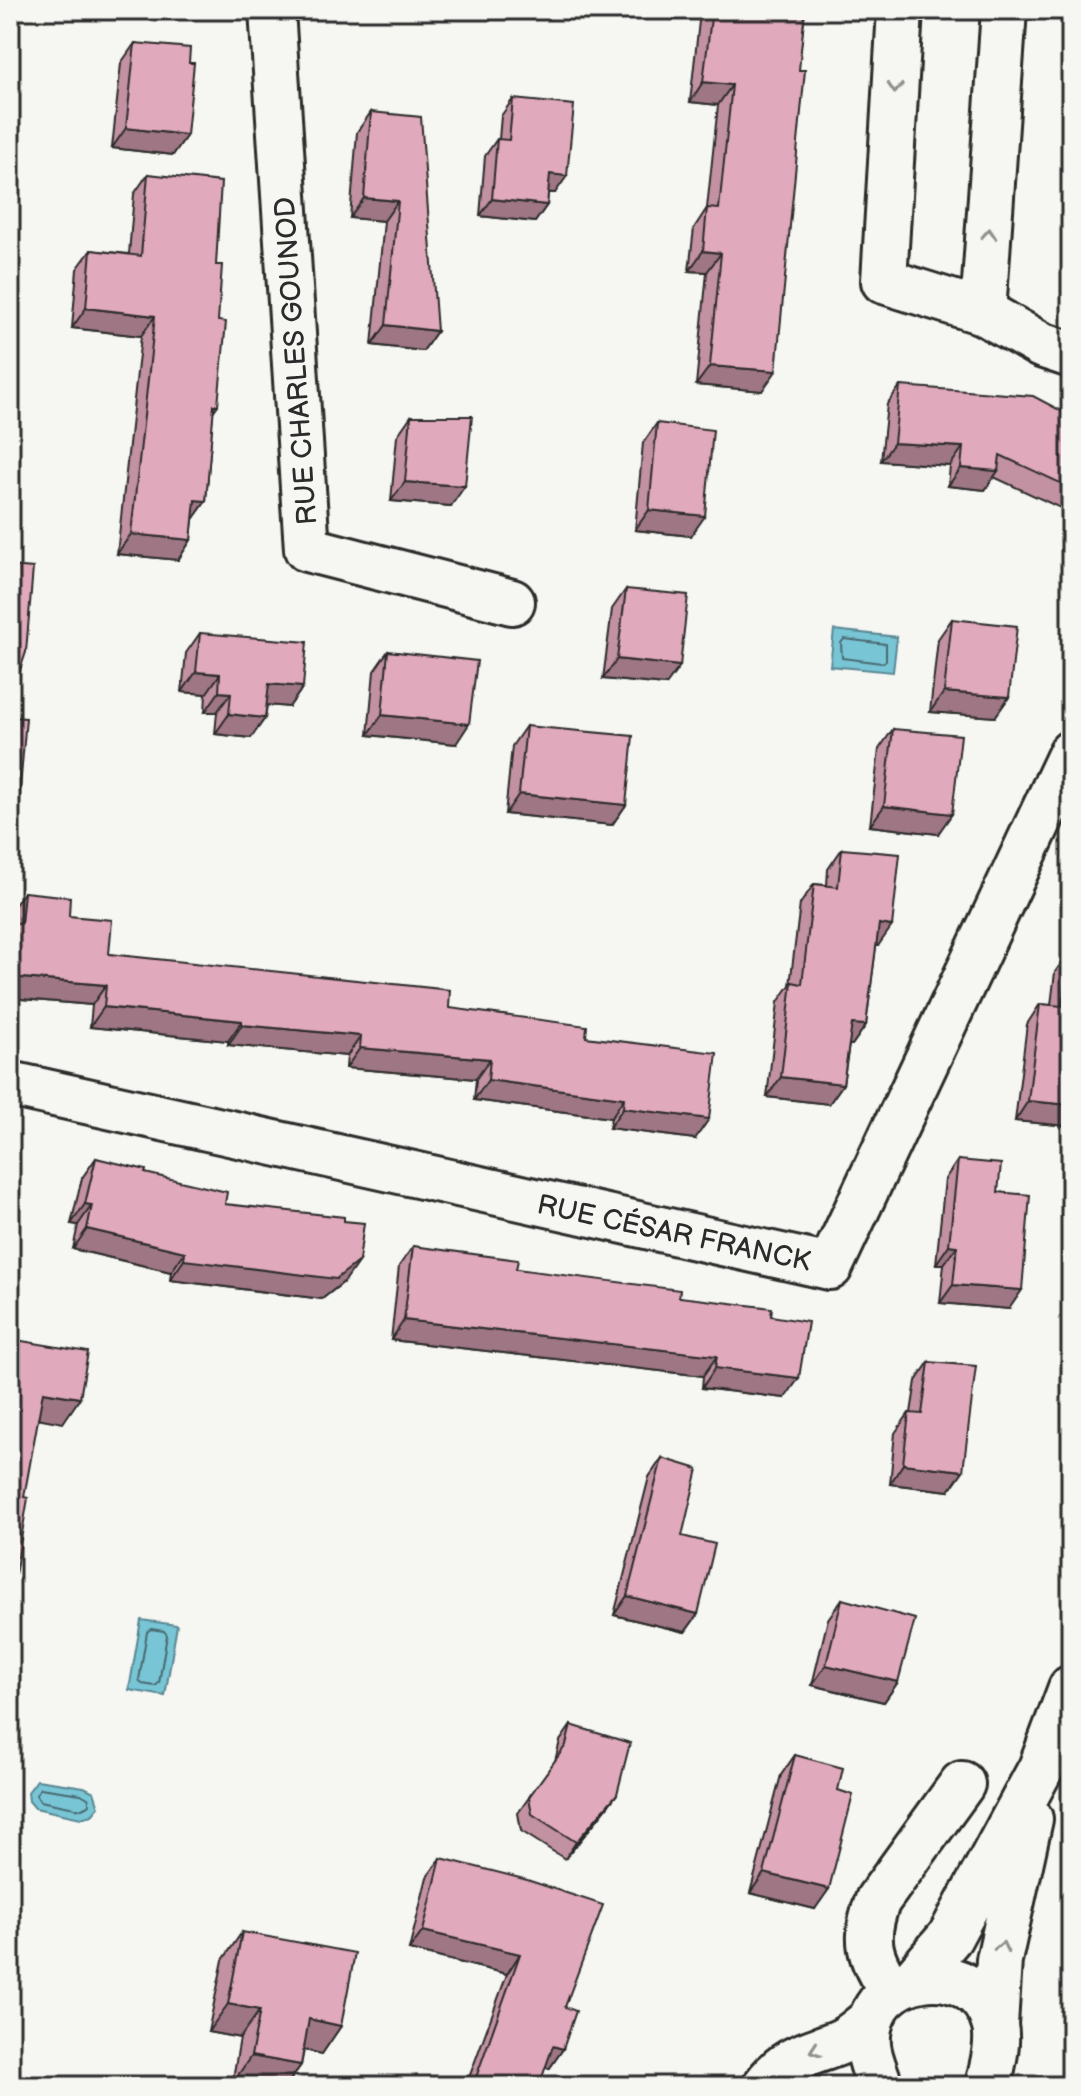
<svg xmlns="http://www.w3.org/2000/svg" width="1081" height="2096" font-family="'Balsamiq Sans',sans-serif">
  <rect width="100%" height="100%" fill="#f6f6f2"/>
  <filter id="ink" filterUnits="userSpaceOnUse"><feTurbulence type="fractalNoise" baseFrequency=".0125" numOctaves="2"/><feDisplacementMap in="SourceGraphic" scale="16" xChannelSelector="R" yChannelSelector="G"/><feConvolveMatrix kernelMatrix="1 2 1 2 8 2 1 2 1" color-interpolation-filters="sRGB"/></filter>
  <g filter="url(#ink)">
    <g fill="#78c5d6" stroke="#598792" stroke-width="2">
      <polygon points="834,630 897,637 893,672 830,666"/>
      <polygon points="141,1620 177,1625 165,1696 129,1690"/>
      <polygon points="37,1780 84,1787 94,1792 99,1807 92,1815 81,1818 35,1808 29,1801 28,1792"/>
    </g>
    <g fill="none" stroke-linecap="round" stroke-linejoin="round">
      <g stroke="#4a696f" stroke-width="2">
        <polygon points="844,639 886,644 886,661 882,663 842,658 841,643"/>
        <polygon points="151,1629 164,1631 167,1635 159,1683 155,1686 142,1684 139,1680 147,1632"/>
        <polygon points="40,1788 81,1794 88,1798 90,1804 80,1809 40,1801 36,1795"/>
      </g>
      <defs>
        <g id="minor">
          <polyline points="272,10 307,549 512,602"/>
          <polyline points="900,10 884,281 983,312 1041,345 1071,355"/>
          <polyline points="983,312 1004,10"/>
          <polyline points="10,1084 830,1267 1071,753"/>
          <path d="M892 1991C869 1959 863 1938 878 1900L962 1784"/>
          <path d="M765 2086C787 2056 808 2055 840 2042 851 2037 861 2027 871 2020"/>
        </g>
        <g id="tertiary">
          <polyline points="914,1979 950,1937 1041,1768 1071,1688"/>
          <polyline points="995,2025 999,1960 1030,1819"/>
          <path d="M880 2086C876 2073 869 2058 868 2045 863 1968 977 1952 995 2026 999 2045 992 2067 988 2086"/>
        </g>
      </defs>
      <use href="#minor" stroke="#2b2b2b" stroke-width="50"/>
      <use href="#tertiary" stroke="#2b2b2b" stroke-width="50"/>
      <use href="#minor" stroke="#f6f6f2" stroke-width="44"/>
      <use href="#tertiary" stroke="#f6f6f2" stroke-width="44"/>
    </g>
    <g fill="#c291a2" stroke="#2b2b2b" stroke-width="2">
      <polygon points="707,10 805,10 762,391 696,385 707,272 689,271 694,228 707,208 718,105 690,102 699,21"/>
      <polygon points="135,43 189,63 187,135 173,155 112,148 121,63"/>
      <polygon points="513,99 555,193 548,193 547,205 535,222 480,216 485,156 497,139 499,139 501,116"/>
      <polygon points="371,112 437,331 423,351 372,345 384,221 350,218 357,132"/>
      <polygon points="148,174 216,265 218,321 218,405 213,412 206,501 193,519 191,540 178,560 117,554 141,336 72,328 77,269 91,250 129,254 134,194"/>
      <polygon points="900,386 1071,416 1071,513 994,477 985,490 948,486 950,466 881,461 887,404"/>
      <polygon points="411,416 451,506 391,501 397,436"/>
      <polygon points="657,423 691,536 635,530 643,443"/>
      <polygon points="626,589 666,685 603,679 612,609"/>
      <polygon points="952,619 1009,697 995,717 930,712 938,639"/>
      <polygon points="200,633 303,687 289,707 267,705 265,718 251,738 215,734 217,712 205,712 206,694 182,692 186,653"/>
      <polygon points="388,651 456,744 368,735 374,671"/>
      <polygon points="526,726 626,805 612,825 505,814 512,746"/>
      <polygon points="893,729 938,834 870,826 879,749"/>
      <polygon points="842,849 878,946 876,946 866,1025 852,1045 849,1045 843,1084 829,1104 767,1097 778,1002 790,985 800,904 814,884 827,885 828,869"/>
      <polygon points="24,892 69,916 109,954 449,1008 586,1037 695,1139 609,1128 611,1118 474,1100 476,1079 346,1068 347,1056 228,1045 228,1041 90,1027 92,1005 10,998 10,912"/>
      <polygon points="1069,952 1071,953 1071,1187 1061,1186 1068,1126 1015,1121 1027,1024 1040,1004 1051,1005 1055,972"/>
      <polygon points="96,1158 145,1173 225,1204 345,1281 322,1299 170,1280 171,1272 73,1249 78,1225 71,1224 82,1178"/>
      <polygon points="958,1160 998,1192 1009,1309 940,1303 944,1264 936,1264 945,1179"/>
      <polygon points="413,1246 516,1269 679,1297 771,1316 785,1398 702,1388 703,1376 391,1340 399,1266"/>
      <polygon points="929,1362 949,1491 890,1484 895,1433 909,1413 911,1413 916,1381"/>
      <polygon points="662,1458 682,1536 698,1614 685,1632 614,1615 649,1477"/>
      <polygon points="842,1599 898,1682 884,1702 812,1685 828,1619"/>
      <polygon points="571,1725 617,1794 605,1810 565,1859 521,1831 518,1813 555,1761 560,1741"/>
      <polygon points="795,1755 838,1790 815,1909 750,1893 781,1775"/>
      <polygon points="441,1858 565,2007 563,2049 549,2069 545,2067 539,2086 466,2086 507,1974 409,1950 427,1877"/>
      <polygon points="242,1932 341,2026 322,2054 304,2050 301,2065 286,2086 243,2086 232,2084 240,2038 208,2032 223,1960"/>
    </g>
    <g fill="#9e7684" stroke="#2b2b2b" stroke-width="2">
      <polygon points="703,82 732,85 718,105 690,102"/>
      <polygon points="126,128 187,135 173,155 112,148"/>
      <polygon points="550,174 567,176 555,193 538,192"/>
      <polygon points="364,198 398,201 384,221 350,218"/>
      <polygon points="492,199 547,205 535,222 480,216"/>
      <polygon points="703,251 721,253 707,272 689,271"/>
      <polygon points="86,308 155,316 141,336 72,328"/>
      <polygon points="386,325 437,331 423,351 372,345"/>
      <polygon points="710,366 776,371 762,391 696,385"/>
      <polygon points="894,443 963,447 950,466 881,461"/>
      <polygon points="961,468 998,471 985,490 948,486"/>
      <polygon points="405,482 465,486 451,506 391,501"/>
      <polygon points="195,500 206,501 192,521"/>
      <polygon points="649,510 705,516 691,536 635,530"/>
      <polygon points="131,534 191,540 178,560 117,554"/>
      <polygon points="617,659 680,666 666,685 603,679"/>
      <polygon points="196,672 220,674 206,694 182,692"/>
      <polygon points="269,684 303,687 289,707 255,704"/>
      <polygon points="219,692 231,693 217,712 205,712"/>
      <polygon points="944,692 1009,697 995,717 930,712"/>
      <polygon points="229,714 265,718 251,738 215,734"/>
      <polygon points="382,715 469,724 456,744 368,735"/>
      <polygon points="519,794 626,805 612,825 505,814"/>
      <polygon points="10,799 19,800 10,813"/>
      <polygon points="884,806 952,814 938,834 870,826"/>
      <polygon points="879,924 892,926 878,946 865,944"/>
      <polygon points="10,977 106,985 92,1005 10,998"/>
      <polygon points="104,1007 242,1021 228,1041 90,1027"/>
      <polygon points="852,1024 866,1025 852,1045 838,1044"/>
      <polygon points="242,1025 361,1036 347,1056 228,1045"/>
      <polygon points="360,1048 490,1059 476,1079 346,1068"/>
      <polygon points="781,1077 843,1084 829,1104 767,1097"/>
      <polygon points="488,1080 624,1098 611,1118 474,1100"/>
      <polygon points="1028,1101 1071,1105 1071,1121 1068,1126 1015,1121"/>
      <polygon points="623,1108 709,1119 695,1139 609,1128"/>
      <polygon points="1071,1172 1071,1187 1061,1186"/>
      <polygon points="85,1204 92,1205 78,1225 71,1224"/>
      <polygon points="87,1229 185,1252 171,1272 73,1249"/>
      <polygon points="949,1245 957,1246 944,1264 936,1264"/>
      <polygon points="184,1260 359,1261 345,1281 322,1299 170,1280"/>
      <polygon points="953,1285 1022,1290 1009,1309 940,1303"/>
      <polygon points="404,1320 717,1356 703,1376 391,1340"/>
      <polygon points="715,1368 799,1378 785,1398 702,1388"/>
      <polygon points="43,1392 80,1398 63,1423 26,1416"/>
      <polygon points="903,1464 963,1471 949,1491 890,1484"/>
      <polygon points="627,1596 698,1614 685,1632 614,1615"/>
      <polygon points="826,1665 898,1682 884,1702 812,1685"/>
      <polygon points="617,1794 605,1810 565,1859 576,1842"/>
      <polygon points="764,1873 829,1889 815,1909 750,1893"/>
      <polygon points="423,1931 520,1954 507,1974 409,1950"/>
      <polygon points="228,2004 260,2010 240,2038 208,2032"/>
      <polygon points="309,2019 341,2026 322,2054 290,2047"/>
      <polygon points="553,2046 563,2049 549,2069 540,2065"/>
      <polygon points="251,2056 301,2065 286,2086 243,2086 232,2084"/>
    </g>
    <g fill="#e1a9bc" stroke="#2b2b2b" stroke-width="2">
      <polygon points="712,10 805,10 799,70 805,70 776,371 710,366 721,253 703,251 707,208 719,209 732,85 703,82"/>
      <polygon points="135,43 190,48 189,63 194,63 187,135 126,128"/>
      <polygon points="513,99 574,105 567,176 550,174 547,205 492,199 497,139 509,140"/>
      <polygon points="371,112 421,117 437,331 386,325 398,201 364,198"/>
      <polygon points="148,174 221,182 216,265 222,265 218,321 226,322 218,405 214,405 206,501 195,500 191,540 131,534 155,316 86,308 91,250 141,256"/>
      <polygon points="900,386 1033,396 1071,416 1071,488 1000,455 998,471 961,468 963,447 894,443"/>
      <polygon points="411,416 472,416 465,486 405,482"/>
      <polygon points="657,423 713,430 705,516 649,510"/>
      <polygon points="10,566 33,568 26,652 10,700"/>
      <polygon points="626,589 688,595 680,666 617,659"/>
      <polygon points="952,619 1017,626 1009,697 944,692"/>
      <polygon points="200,633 307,642 303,687 269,684 265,718 229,714 231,693 219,692 220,674 196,672"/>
      <polygon points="388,651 477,661 469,724 382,715"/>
      <polygon points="10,717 26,718 19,800 10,799"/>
      <polygon points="526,726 633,736 626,805 519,794"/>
      <polygon points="893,729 961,735 952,814 884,806"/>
      <polygon points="842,849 900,854 892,926 879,924 866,1025 852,1024 843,1084 781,1077 792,982 802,984 814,884 838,887"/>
      <polygon points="24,892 70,897 69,916 112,920 109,954 450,990 449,1008 587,1026 586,1037 717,1053 709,1119 623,1108 624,1098 488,1080 490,1059 360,1048 361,1036 242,1025 242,1021 104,1007 106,985 10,977 10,923 21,924"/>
      <polygon points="1069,952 1071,953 1071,1105 1028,1101 1040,1004 1062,1006"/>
      <polygon points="96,1158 146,1170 145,1173 227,1192 225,1204 344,1217 344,1221 364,1223 359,1261 336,1279 184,1260 185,1252 87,1229 92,1205 85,1204"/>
      <polygon points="958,1160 1001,1164 998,1192 1030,1195 1022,1290 953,1285 957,1246 949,1245"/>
      <polygon points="413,1246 518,1260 516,1269 680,1290 679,1297 772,1308 771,1316 808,1322 799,1378 715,1368 717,1356 404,1320"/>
      <polygon points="10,1339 88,1352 80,1398 43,1392 24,1497 28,1498 13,1587 10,1587"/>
      <polygon points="929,1362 976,1366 963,1471 903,1464 909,1413 922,1414"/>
      <polygon points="662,1458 698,1469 682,1536 715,1544 698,1614 627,1596"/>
      <polygon points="842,1599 915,1619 898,1682 826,1665"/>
      <polygon points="571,1725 630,1743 617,1794 576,1842 532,1814 529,1797 566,1745"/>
      <polygon points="795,1755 843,1768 838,1790 853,1795 829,1889 764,1873"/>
      <polygon points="441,1858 524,1879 603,1905 565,2007 576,2011 563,2049 553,2046 539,2086 473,2086 520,1954 423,1931"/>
      <polygon points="242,1932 355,1953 341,2026 309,2019 301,2065 251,2056 260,2010 228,2004"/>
    </g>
    <defs><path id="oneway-chevron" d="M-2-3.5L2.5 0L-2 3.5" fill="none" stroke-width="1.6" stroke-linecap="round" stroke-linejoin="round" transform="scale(2)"/></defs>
    <g stroke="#90908e">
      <use href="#oneway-chevron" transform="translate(895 88) rotate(93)"/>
      <use href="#oneway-chevron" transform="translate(989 234) rotate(-86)"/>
      <use href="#oneway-chevron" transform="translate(1002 1947) rotate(-78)"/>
      <use href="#oneway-chevron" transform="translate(815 2050) rotate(161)"/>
    </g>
  </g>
  <g text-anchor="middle" stroke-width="7" stroke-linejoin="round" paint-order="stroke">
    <g font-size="28" fill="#2b2b2b" stroke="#f6f6f2">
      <text transform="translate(295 361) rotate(-94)" y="10">RUE CHARLES GOUNOD</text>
      <text transform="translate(674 1232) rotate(12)" y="10">RUE CÉSAR FRANCK</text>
    </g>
  </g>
  <rect width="1081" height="2096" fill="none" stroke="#f6f6f2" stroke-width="40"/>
  <rect x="20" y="20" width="1041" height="2056" fill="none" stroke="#2b2b2b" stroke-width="3" filter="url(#ink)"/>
</svg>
